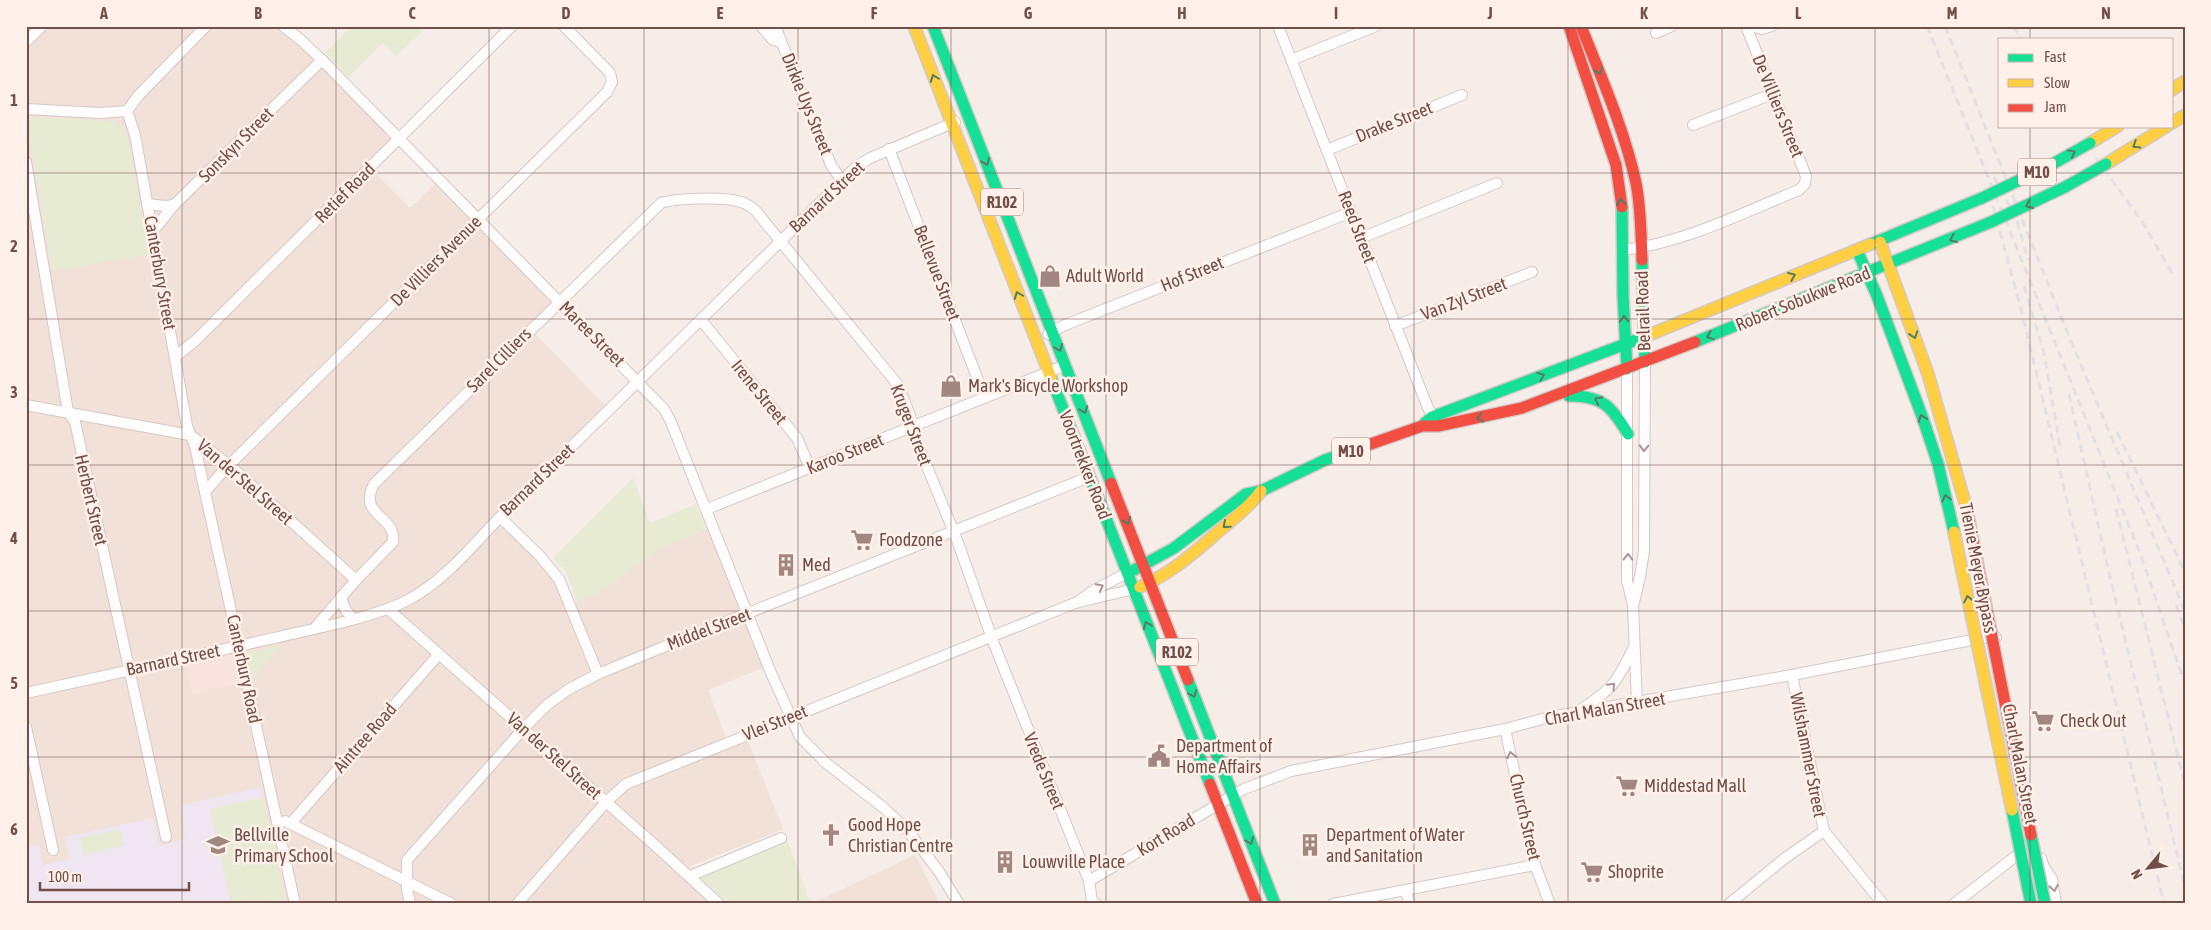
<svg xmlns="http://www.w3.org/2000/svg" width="2211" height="930" font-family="'Asap Condensed',sans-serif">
  <rect width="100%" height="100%" fill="#f6ede9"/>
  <g fill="#f1e1d9">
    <polygon points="26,26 281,26 399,141 371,169 410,208 439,180 559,302 531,330 608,408 501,515 540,553 571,603 602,591 661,548 715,525 770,665 708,690 728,743 746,736 783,829 681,870 716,904 26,904"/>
    <polygon points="915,855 940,904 811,904"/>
  </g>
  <polygon fill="#f9e3df" points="231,656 237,662 242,683 192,694 186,665"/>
  <polygon fill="#efe6f1" points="261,787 286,904 26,904 26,847 38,844 43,865 69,859 65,837 153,818 159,846 185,839 181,805"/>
  <g fill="#e7ebd4">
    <polygon points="352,26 428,26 396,56 383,43 349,77 325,53"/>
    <polygon points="38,117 113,121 122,127 127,137 149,254 52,271 28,127 30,120"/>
    <polygon points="633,478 650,523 696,504 706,529 661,548 602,591 577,601 566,572 553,558"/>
    <polygon points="282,645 252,679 247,653"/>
    <polygon points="263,797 286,904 231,904 210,809"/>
    <polygon points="120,829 123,846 84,855 80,838"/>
    <polygon points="787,840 811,904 724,904 720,896 698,876"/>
  </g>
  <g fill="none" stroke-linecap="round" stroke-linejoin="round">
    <defs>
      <g id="street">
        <polyline points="283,26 301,40 322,60 664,409 671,422 771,673 800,737 826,763 884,808 908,831 940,873 959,904"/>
        <polyline points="761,26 773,40 781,42"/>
        <polyline points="775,26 831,165 842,181"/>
        <polyline points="1278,26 1428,408 1435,420"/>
        <polyline points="1751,26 1762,29 1772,26"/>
        <polyline points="1656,33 1672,26"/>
        <polyline points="26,42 42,26"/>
        <polyline points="1291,60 1376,26"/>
        <polyline points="26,109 100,113 127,111"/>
        <polyline points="127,111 135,135 187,426 195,446 295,904"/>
        <polyline points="127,111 138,96 206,26"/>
        <polyline points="1693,125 1772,94"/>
        <polyline points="889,149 985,398"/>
        <polyline points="1327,150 1462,95"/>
        <polyline points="26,162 68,412 75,422 166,837"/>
        <polyline points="147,204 165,206 174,205"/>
        <polyline points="152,232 174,205 322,60"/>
        <polyline points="1361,238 1497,183"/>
        <path d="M1623 250C1684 243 1742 213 1799 190L1805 184 1806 176 1746 26"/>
        <polyline points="701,320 797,438 810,468"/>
        <polyline points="1395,326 1532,272"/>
        <polyline points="1048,334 1065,325 1351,212"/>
        <polyline points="175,357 196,340 512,26"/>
        <polyline points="1627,369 1627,581 1633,605 1637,704"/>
        <polyline points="26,405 190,435 229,465 356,580"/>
        <polyline points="205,492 224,470 607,92 612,82 610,73 564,26"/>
        <polyline points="707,509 1066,365"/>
        <polyline points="500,517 539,555 559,579 598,674"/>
        <polyline points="341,597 345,609 352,618"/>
        <polyline points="1634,602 1640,577 1644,551 1645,362"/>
        <polyline points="1076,603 1094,590 1127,573"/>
        <polyline points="388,609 658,848 719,904"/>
        <path d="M314 629 356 580 393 542C397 515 357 517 374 484L661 203C675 198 722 197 737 201 744 202 749 205 755 210L898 385 911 418 915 437 957 540 994 644 1089 881 1092 901 1096 904"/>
        <polyline points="1792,675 1824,831 1883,904"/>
        <path d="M26 693C109 675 191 657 274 638 316 628 370 619 408 600 444 581 472 546 500 517L857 166 870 158 955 122"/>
        <path d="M1580 710C1614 688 1616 683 1634 647"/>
        <polyline points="26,727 53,850"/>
        <polyline points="1505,729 1535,865 1550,904"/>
        <polyline points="285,821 452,904"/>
        <polyline points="291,823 439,654"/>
        <polyline points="2041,858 2044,867 2052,879 2056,904"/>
        <polyline points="690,876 781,838"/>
        <polyline points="1089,881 1244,789 1291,771 1505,729 1550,717 1792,675 1982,638 1995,636 1996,638"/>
        <polyline points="1405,890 1410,904"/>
        <polyline points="410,904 407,889 407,860 523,729 547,705 569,689 598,674 673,643 1089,477"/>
        <polyline points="517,904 606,802 626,784 1075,603 1134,589"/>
        <polyline points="1333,904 1535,865"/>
        <polyline points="1729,904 1785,858 1824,831"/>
        <polyline points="1954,904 2025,849"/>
      </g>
      <g id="fast">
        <polyline points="933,26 1111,483"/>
        <polyline points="1622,207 1623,295 1627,369"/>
        <polyline points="1871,244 1982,198"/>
        <polyline points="1857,250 1877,296 1922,416 1938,464 1954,532"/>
        <polyline points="1642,260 1645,362"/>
        <polyline points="1695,342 1991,222"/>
        <polyline points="1051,378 1210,784"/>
        <path d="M1569 396C1602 395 1612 407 1628 434"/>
        <polyline points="1424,424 1432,417 1644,337"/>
        <polyline points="1134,570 1174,548 1246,494 1261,491 1325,460 1365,446"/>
        <polyline points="1188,680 1275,904"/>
      </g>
      <g id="slow">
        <polyline points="914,26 1051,378"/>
        <polyline points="2172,90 2185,81"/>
        <polyline points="2172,123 2185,115"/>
        <polyline points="2090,143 2118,126"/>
        <polyline points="2106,164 2167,126"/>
        <polyline points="1880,242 1928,374 1967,510"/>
        <polyline points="1644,337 1871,244"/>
        <path d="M1140 587C1173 573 1198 549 1225 526 1238 515 1251 505 1261 491"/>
      </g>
      <g id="jam">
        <polyline points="1569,26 1616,165 1622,207"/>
        <path d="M1581 26C1601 77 1624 128 1636 183 1641 208 1641 234 1642 260"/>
        <polyline points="1365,446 1422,426 1438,426 1522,408 1695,342"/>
        <polyline points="1111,483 1188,680"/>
        <polyline points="1210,784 1257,904"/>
      </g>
    </defs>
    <use href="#street" stroke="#d4c9c6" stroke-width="12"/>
    <use href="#fast" stroke="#d4c9c6" stroke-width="14"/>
    <use href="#slow" stroke="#d4c9c6" stroke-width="14"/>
    <use href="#jam" stroke="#d4c9c6" stroke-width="14"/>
    <use href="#street" stroke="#fefcfc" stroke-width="10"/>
    <use href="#fast" stroke="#16e098" stroke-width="11"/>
    <use href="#slow" stroke="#ffcf43" stroke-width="11"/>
    <use href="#jam" stroke="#f24e42" stroke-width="11"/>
    <g stroke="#e3e0e4" stroke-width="3" stroke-dasharray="8 5" stroke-linecap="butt">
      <polyline points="1927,26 2140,553 2185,684"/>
      <polyline points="1945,26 2070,339 2185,611"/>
      <polyline points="2013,26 2021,39"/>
      <polyline points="2096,158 2143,223 2173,275"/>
      <polyline points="1994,177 2013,212"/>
      <polyline points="1993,206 2021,309 2164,904"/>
      <polyline points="2017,221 2028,260"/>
      <polyline points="2024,286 2044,353 2060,446"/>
      <polyline points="2069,394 2106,560 2185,887"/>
      <polyline points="2117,432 2185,572"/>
      <polyline points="2116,509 2185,785"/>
      <polyline points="2176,605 2185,629"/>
    </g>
    <defs>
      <g id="fast-bridge">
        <polyline points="1982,198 2049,166 2090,143"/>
        <polyline points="1991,222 2065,187 2106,164"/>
        <polyline points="2012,810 2031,904"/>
        <polyline points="2031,835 2045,904"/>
      </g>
      <polyline id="slow-bridge" points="1954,532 2012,810"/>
      <polyline id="jam-bridge" points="1967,510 2031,835"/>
    </defs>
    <use href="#fast-bridge" stroke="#d4c9c6" stroke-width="14" stroke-linecap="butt"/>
    <use href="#slow-bridge" stroke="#d4c9c6" stroke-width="14" stroke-linecap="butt"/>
    <use href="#jam-bridge" stroke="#d4c9c6" stroke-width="14" stroke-linecap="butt"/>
    <use href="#fast-bridge" stroke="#16e098" stroke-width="11"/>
    <use href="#slow-bridge" stroke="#ffcf43" stroke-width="11"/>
    <use href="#jam-bridge" stroke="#f24e42" stroke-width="11"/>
  </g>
  <defs><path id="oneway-chevron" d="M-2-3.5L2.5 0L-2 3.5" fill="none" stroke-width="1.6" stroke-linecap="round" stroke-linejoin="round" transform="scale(1.25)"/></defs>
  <g stroke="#577a61">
    <use href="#oneway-chevron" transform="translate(1599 71) rotate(68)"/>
    <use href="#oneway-chevron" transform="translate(934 78) rotate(-111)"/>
    <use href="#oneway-chevron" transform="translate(2136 145) rotate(148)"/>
    <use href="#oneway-chevron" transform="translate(2072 153) rotate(-29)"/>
    <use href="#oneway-chevron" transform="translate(986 162) rotate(68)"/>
    <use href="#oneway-chevron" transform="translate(1621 202) rotate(-96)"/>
    <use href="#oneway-chevron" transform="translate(2029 205) rotate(155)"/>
    <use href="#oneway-chevron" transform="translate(1953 239) rotate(157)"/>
    <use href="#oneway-chevron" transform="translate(1792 276) rotate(-22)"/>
    <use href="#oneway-chevron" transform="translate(1018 295) rotate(-111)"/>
    <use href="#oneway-chevron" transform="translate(1624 319) rotate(-93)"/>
    <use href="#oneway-chevron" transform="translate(1914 335) rotate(71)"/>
    <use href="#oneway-chevron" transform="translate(1710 336) rotate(158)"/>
    <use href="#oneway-chevron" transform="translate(1059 348) rotate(68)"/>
    <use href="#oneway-chevron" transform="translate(1541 376) rotate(-21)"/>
    <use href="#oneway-chevron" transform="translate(1598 400) rotate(-153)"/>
    <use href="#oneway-chevron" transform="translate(1084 410) rotate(69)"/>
    <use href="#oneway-chevron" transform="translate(1480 418) rotate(167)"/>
    <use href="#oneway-chevron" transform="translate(1922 418) rotate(-109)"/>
    <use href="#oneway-chevron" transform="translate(1946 498) rotate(-103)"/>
    <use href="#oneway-chevron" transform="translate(1127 521) rotate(69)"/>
    <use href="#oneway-chevron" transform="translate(1226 525) rotate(139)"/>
    <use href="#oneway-chevron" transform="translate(1968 599) rotate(-102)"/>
    <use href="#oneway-chevron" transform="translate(1147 625) rotate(-111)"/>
    <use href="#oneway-chevron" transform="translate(1193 694) rotate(69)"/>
    <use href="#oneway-chevron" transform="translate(1250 841) rotate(69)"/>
  </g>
  <g stroke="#ab9491">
    <use href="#oneway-chevron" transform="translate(1644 448) rotate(92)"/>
    <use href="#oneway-chevron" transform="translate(1628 557) rotate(-89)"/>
    <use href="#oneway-chevron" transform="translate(1100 587) rotate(-28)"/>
    <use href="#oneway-chevron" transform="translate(1612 686) rotate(-47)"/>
    <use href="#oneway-chevron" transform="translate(1511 755) rotate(-102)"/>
    <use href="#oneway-chevron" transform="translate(2054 888) rotate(80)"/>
  </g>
  <path fill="none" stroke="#734f4a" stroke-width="1" stroke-opacity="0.55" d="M182 26V904M336 26V904M489 26V904M644 26V904M798 26V904M951 26V904M1106 26V904M1260 26V904M1414 26V904M1568 26V904M1722 26V904M1875 26V904M2030 26V39M2030 126V904M26 173H2185M26 319H2185M26 465H2185M26 611H2185M26 757H2185"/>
  <defs>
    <symbol id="shop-bare" viewBox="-9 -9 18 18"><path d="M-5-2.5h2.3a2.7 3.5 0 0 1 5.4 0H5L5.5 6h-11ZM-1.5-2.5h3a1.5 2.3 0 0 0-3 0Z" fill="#a18682" stroke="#fff1e9" stroke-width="2.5" paint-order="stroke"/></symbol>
    <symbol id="supermarket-bare" viewBox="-9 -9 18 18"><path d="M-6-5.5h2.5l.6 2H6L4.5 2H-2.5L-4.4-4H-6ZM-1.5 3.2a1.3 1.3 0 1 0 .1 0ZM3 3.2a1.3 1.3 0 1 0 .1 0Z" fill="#a18682" stroke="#fff1e9" stroke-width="2.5" paint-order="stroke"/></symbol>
    <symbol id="building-bare" viewBox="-9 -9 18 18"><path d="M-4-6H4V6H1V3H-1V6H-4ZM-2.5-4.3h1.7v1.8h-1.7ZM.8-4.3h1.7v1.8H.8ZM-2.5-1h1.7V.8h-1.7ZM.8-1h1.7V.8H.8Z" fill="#a18682" stroke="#fff1e9" stroke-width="2.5" paint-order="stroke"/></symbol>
    <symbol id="civic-bare" viewBox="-9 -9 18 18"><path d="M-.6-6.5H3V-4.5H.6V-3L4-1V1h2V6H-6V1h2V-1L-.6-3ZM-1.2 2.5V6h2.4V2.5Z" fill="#a18682" stroke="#fff1e9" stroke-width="2.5" paint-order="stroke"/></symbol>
    <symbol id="church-bare" viewBox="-9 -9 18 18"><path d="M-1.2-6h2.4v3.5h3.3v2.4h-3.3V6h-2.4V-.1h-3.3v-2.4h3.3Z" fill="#a18682" stroke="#fff1e9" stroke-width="2.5" paint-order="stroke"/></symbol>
    <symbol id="school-bare" viewBox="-9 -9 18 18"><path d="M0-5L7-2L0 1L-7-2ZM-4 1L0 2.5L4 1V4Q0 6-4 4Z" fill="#a18682" stroke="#fff1e9" stroke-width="2.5" paint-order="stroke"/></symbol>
  </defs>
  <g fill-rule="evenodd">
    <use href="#shop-bare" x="1034" y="260" width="32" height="32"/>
    <use href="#shop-bare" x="935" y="370" width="32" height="32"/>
    <use href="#supermarket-bare" x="846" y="524" width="32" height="32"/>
    <use href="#building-bare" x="770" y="549" width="32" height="32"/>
    <use href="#supermarket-bare" x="2027" y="705" width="32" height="32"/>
    <use href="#civic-bare" x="1143" y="740" width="32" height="32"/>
    <use href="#supermarket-bare" x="1611" y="770" width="32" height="32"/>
    <use href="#church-bare" x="815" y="819" width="32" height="32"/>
    <use href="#school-bare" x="202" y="829" width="32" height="32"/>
    <use href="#building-bare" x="1294" y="829" width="32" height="32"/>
    <use href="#building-bare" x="989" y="846" width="32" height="32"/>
    <use href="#supermarket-bare" x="1576" y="856" width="32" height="32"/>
  </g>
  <g text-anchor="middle" stroke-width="5" stroke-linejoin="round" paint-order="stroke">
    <g fill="#fff1e9" stroke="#9d807a" stroke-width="1">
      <rect x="2018" y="158.5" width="38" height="27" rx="4"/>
      <rect x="981" y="188.5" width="42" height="27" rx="4"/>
      <rect x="1332" y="437.5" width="38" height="27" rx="4"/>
      <rect x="1156" y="638.5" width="42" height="27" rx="4"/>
    </g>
    <g font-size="16" font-weight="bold" fill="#734f4a">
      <text x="2037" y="178">M10</text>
      <text x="1002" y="208">R102</text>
      <text x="1351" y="457">M10</text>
      <text x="1177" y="658">R102</text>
    </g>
    <g font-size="18" fill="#734f4a" stroke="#fff1e9">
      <text transform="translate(807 104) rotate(68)" y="6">Dirkie Uys Street</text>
      <text transform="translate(1778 106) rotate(68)" y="6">De Villiers Street</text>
      <text transform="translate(1394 122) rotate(-22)" y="6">Drake Street</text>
      <text transform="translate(236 145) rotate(-45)" y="6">Sonskyn Street</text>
      <text transform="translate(345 193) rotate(-45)" y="6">Retief Road</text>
      <text transform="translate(827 197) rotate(-43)" y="6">Barnard Street</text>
      <text transform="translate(1357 227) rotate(69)" y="6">Reed Street</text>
      <text transform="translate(436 261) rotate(-45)" y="6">De Villiers Avenue</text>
      <text transform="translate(160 273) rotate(80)" y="6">Canterbury Street</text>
      <text transform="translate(937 273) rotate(69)" y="6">Bellevue Street</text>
      <text transform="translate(1192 274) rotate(-22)" y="6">Hof Street</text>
      <text transform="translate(1464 299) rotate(-21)" y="6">Van Zyl Street</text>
      <text transform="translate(1803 299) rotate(-22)" y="6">Robert Sobukwe Road</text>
      <text transform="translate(1643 311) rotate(-92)" y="6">Belrail Road</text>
      <text transform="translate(592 334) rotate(45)" y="6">Maree Street</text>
      <text transform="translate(499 360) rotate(-45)" y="6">Sarel Cilliers</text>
      <text transform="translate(759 392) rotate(51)" y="6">Irene Street</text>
      <text transform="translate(911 425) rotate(69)" y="6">Kruger Street</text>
      <text transform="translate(845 454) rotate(-22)" y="6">Karoo Street</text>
      <text transform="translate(1085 465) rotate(69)" y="6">Voortrekker Road</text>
      <text transform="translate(537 480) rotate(-44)" y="6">Barnard Street</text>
      <text transform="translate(245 482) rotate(41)" y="6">Van der Stel Street</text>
      <text transform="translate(91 500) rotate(77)" y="6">Herbert Street</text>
      <text transform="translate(1978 568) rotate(79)" y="6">Tienie Meyer Bypass</text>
      <text transform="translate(709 629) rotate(-21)" y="6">Middel Street</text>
      <text transform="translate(173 660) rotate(-12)" y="6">Barnard Street</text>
      <text transform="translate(244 669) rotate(78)" y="6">Canterbury Road</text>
      <text transform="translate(1605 709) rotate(-10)" y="6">Charl Malan Street</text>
      <text transform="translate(775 723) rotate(-22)" y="6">Vlei Street</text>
      <text transform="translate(365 738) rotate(-49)" y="6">Aintree Road</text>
      <text transform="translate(1808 755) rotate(79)" y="6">Wilshammer Street</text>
      <text transform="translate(554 756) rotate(42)" y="6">Van der Stel Street</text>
      <text transform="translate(2020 764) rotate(79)" y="6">Charl Malan Street</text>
      <text transform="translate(1044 771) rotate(68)" y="6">Vrede Street</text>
      <text transform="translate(1525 817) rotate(77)" y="6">Church Street</text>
      <text transform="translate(1166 835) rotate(-31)" y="6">Kort Road</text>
    </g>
    <g font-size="18" fill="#734f4a" stroke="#fff1e9" text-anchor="start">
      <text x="1066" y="282">Adult World</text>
      <text x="968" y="392">Mark's Bicycle Workshop</text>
      <text x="879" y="546">Foodzone</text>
      <text x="802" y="571">Med</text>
      <text x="2060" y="727">Check Out</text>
      <text x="1176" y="752">Department of<tspan x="1176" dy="21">Home Affairs</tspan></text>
      <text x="1644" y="792">Middestad Mall</text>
      <text x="848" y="831">Good Hope<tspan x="848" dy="21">Christian Centre</tspan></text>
      <text x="234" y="841">Bellville<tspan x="234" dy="21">Primary School</tspan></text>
      <text x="1326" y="841">Department of Water<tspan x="1326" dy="21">and Sanitation</tspan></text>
      <text x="1022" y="868">Louwville Place</text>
      <text x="1608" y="878">Shoprite</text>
    </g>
  </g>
  <rect width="2211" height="930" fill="none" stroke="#fff1e9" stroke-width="55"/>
  <rect x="1998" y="38" width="175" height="90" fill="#fff1e9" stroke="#c7b0a9"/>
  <rect x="2008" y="54" width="25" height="8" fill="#16e098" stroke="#c7b0a9"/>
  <text x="2044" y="62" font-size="15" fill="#734f4a">Fast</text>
  <rect x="2008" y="79" width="25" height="8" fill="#ffcf43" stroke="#c7b0a9"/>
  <text x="2044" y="88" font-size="15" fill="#734f4a">Slow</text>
  <rect x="2008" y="104" width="25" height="8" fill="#f24e42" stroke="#c7b0a9"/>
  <text x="2044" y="112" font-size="15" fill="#734f4a">Jam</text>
  <g transform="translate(2148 868) rotate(241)" stroke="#fff1e9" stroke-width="4" paint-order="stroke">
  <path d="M0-4L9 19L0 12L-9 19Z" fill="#734f4a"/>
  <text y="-8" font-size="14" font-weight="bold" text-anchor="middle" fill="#734f4a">N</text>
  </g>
  <path d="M40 882v8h149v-8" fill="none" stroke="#734f4a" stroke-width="2.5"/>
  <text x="48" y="882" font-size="15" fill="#734f4a" stroke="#fff1e9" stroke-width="4" paint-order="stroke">100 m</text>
  <rect x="28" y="28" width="2156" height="874" fill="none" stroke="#734f4a" stroke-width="2"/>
  <g font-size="16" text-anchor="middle" font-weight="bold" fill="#734f4a">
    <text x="104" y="19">A</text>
    <text x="258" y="19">B</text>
    <text x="412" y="19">C</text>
    <text x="566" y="19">D</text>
    <text x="720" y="19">E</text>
    <text x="874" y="19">F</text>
    <text x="1028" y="19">G</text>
    <text x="1182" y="19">H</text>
    <text x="1336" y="19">I</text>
    <text x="1490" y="19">J</text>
    <text x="1644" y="19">K</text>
    <text x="1798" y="19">L</text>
    <text x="1952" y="19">M</text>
    <text x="2106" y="19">N</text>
    <text x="14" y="106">1</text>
    <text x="14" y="252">2</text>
    <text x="14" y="398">3</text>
    <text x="14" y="544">4</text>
    <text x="14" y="689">5</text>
    <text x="14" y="835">6</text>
  </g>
</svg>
